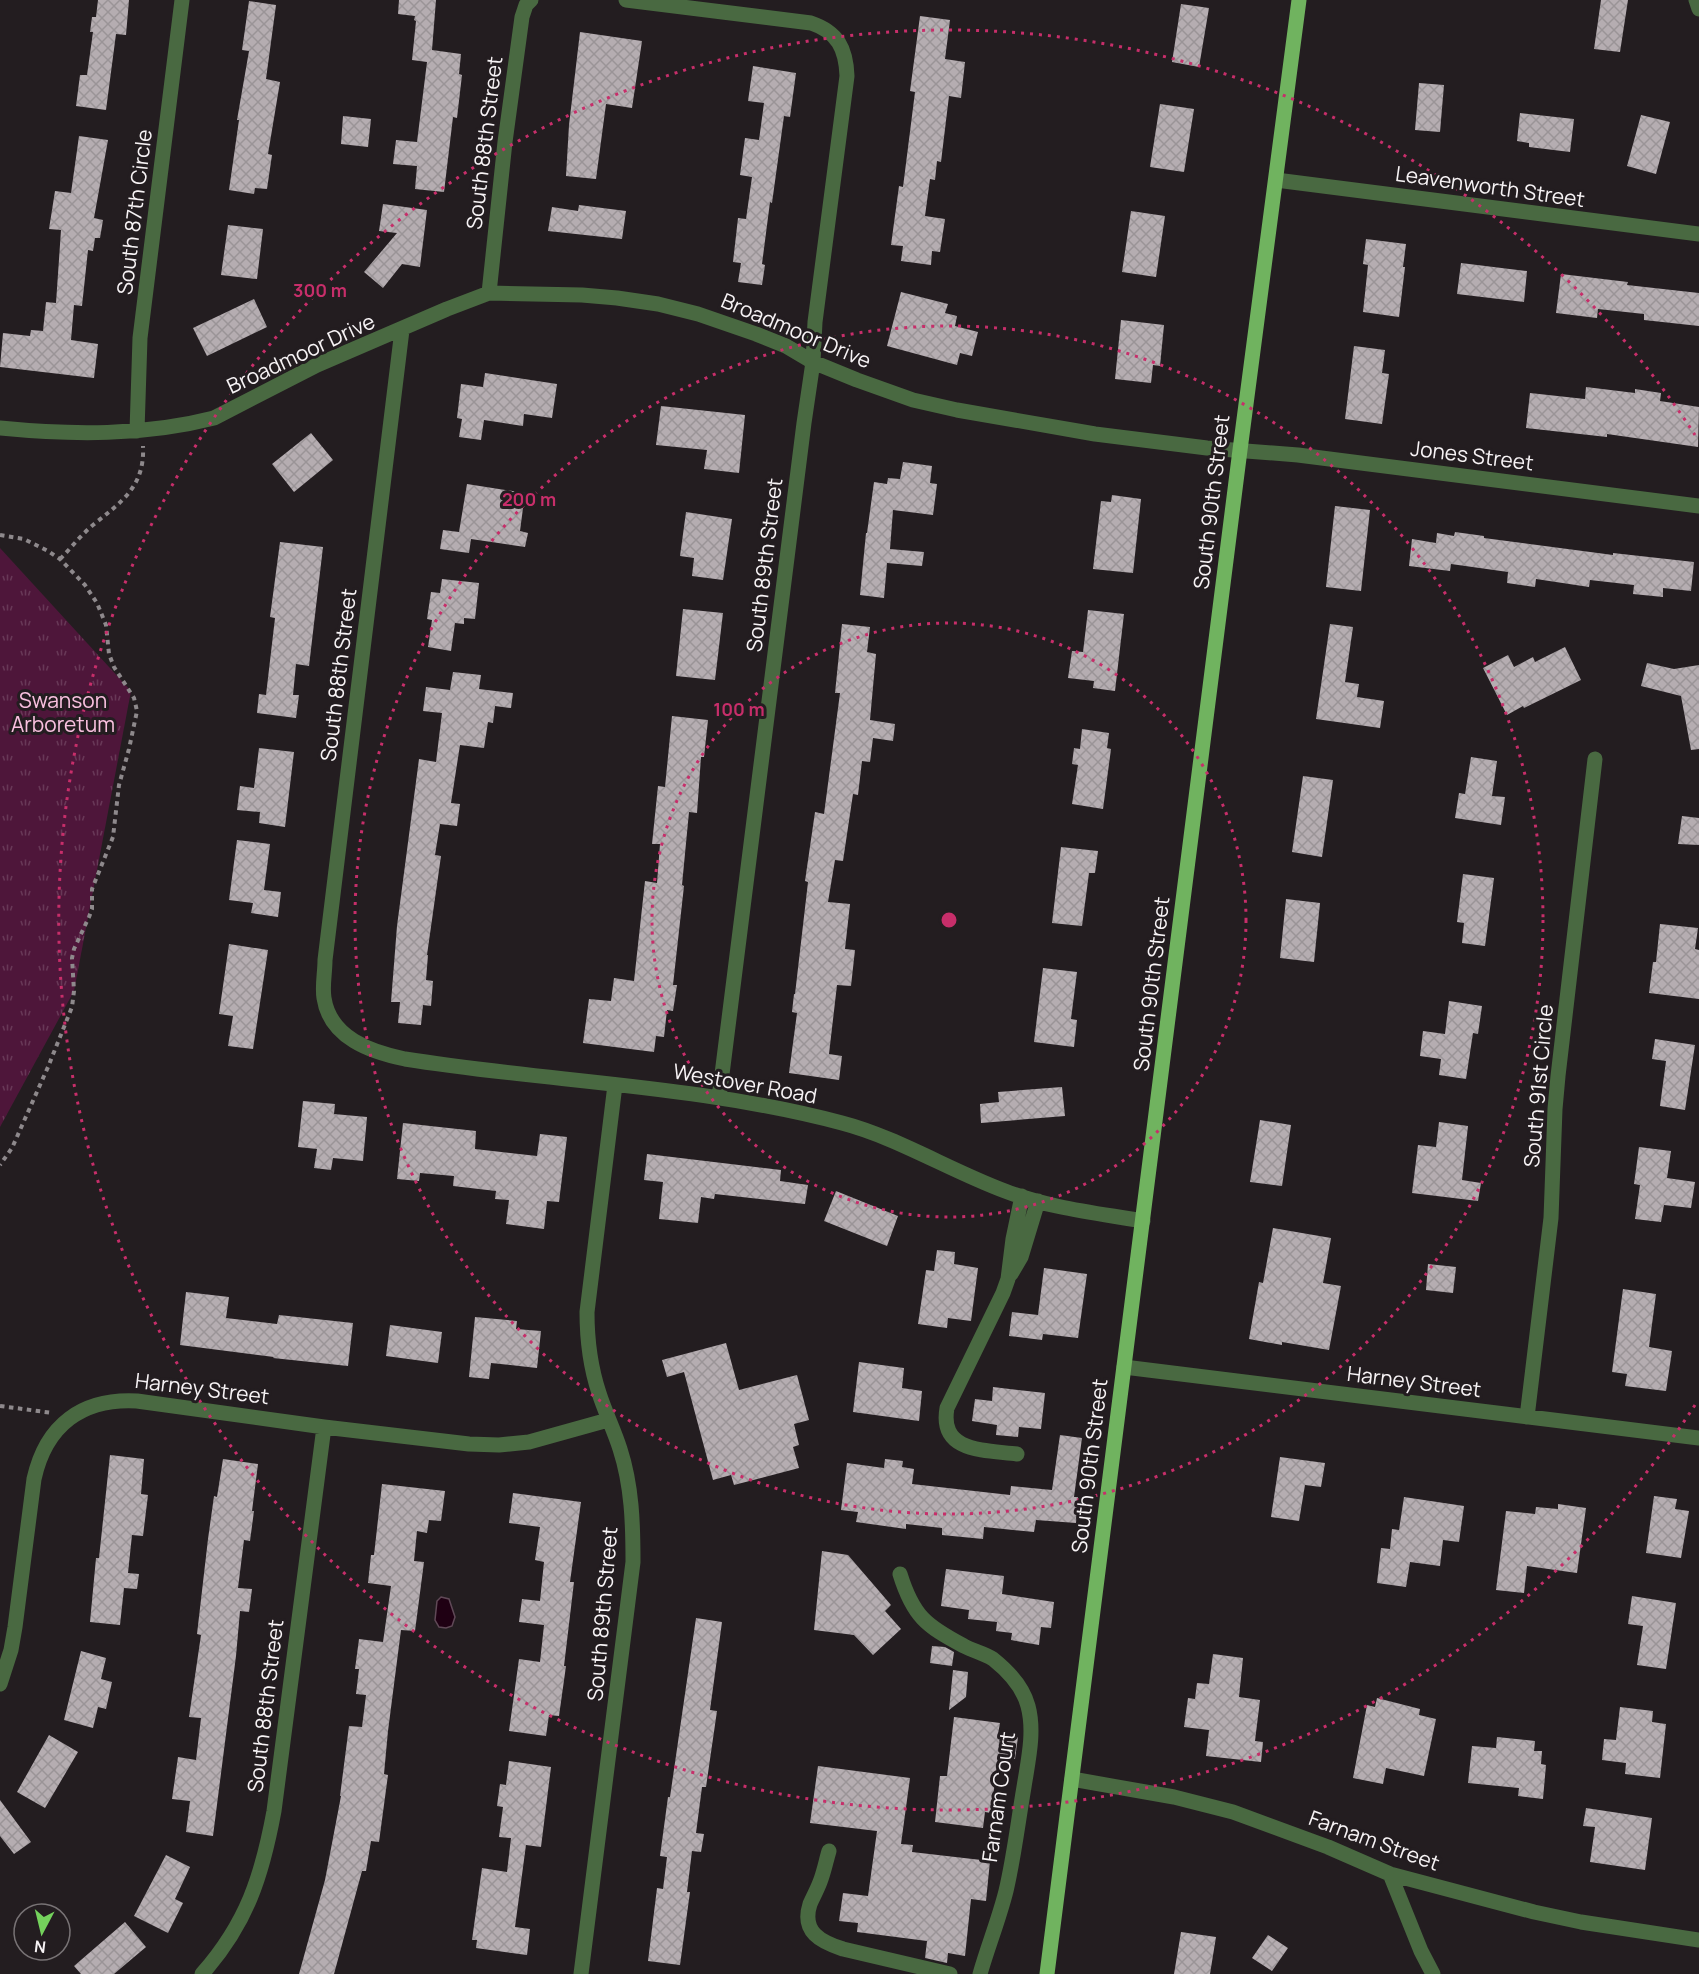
<svg xmlns="http://www.w3.org/2000/svg" width="1699" height="1974" font-family="Manrope,sans-serif">
<style>
.grass{fill:url(#grass-tufts)}
.water{fill:#1f0013;stroke:#604957;stroke-width:1.5}
.building{fill:url(#building-cross-hatch)}
.lines{fill:none;stroke-linecap:round;stroke-linejoin:round}
.path{stroke:#8e898c;stroke-width:4;stroke-dasharray:4.5 4.5;stroke-linecap:butt}
.minor{stroke:#496941;stroke-width:15}
.major{stroke:#70b35f;stroke-width:15}
.ring{fill:none;stroke:#c72e6a;stroke-width:3;stroke-dasharray:3 6}
.labels{text-anchor:middle;stroke-width:6;stroke-linejoin:round;paint-order:stroke}
.street-label{font-size:21px;fill:#f7f3f5;stroke:#231d20}
.park-label{font-size:21px;fill:#f9c0df;stroke:#231d20}
.centre{fill:#c72e6a;stroke:#231d20;stroke-width:3}
.ring-label{font-size:18px;text-anchor:middle;font-weight:bold;fill:#c72e6a;stroke:#231d20;stroke-width:6;stroke-linejoin:round;paint-order:stroke}
</style>
<defs>
<pattern id="grass-tufts" width="24" height="20" patternUnits="userSpaceOnUse" patternTransform="scale(1.5)"><rect width="24" height="20" fill="#4e163a"/><path d="M3 7l-1-3M5 7V3M7 7l1-3M15 17l-1-3M17 17v-4M19 17l1-3" fill="none" stroke="#683857"/></pattern>
<pattern id="building-cross-hatch" width="8" height="8" patternUnits="userSpaceOnUse" patternTransform="scale(1.5)"><rect width="8" height="8" fill="#b5adb1"/><path d="M0 0l8 8M0 8l8-8" fill="none" stroke="#9a9497"/></pattern>
</defs>
<rect width="100%" height="100%" fill="#231d20"/>
<!-- grass -->
<path class="grass" d="M0,548L131,691L74,991L0,1127Z"/>
<!-- water -->
<path class="water" d="M441,1597L449,1599L455,1617L452,1626L446,1628L439,1627L435,1620L437,1601Z"/>
<!-- building -->
<path class="building" d="M98,0H129L126,35L116,34L106,110L76,106L80,75H87L93,32H90L92,17H96Z
M399,0H436L432,50L461,54L459,74L462,75L457,118L453,117L444,192L415,189L417,166L393,164L396,140L417,142L427,62L412,60L416,21L414,20L415,16L398,14Z
M1601,0H1628L1620,52L1594,49Z
M249,1L276,5L266,79L280,82L268,154L272,155L267,189L255,188L254,194L229,190L239,120H237L249,51L242,50Z
M1181,4L1209,8L1199,67L1172,62Z
M920,16L950,20L945,59L965,62L961,98L949,96L941,162L937,161L935,180L930,179L925,216L945,219L940,252L932,251L931,265L901,261L903,246L891,245L899,186L903,187L915,92L910,91Z
M580,32L642,41L632,108L606,104L596,179L566,176L569,125Z
M753,66L796,73L790,117L784,116L772,203L770,202L762,264L765,265L762,285L738,282L741,263L733,262L738,218L746,219L752,177L740,175L745,138L759,140L764,103L748,101Z
M1419,83L1444,85L1440,132L1415,130Z
M1160,104L1194,109L1184,172L1150,167Z
M1520,113L1574,119L1570,152L1529,147V143L1517,141Z
M1641,115L1670,122L1656,174L1627,166Z
M343,116L371,119L368,147L341,144Z
M79,136L108,140L94,218L103,220L100,238H95L93,251L88,250L82,306L74,305L71,340L98,344L94,378L0,367L3,333L30,336L31,330L43,331L46,302L56,303L61,230L49,229L55,191L71,193Z
M383,204L427,210L420,267L402,264L383,288L364,272L397,233L379,231Z
M579,205L626,211L622,239L548,231L552,207L578,211Z
M1131,211L1165,216L1156,277L1122,272Z
M228,225L263,229L257,279L221,275Z
M1366,239L1406,244L1403,267H1405L1399,317L1363,312L1368,265L1363,264Z
M1461,263L1527,271L1524,302L1457,294Z
M1561,274L1628,282L1627,285L1699,293V326L1644,320V314L1598,309L1597,318L1556,313Z
M901,292L948,304L945,313L957,316L955,326L978,332L972,356L960,353L957,365L887,346Z
M254,299L267,327L207,356L193,328Z
M1121,320L1164,325L1160,366L1153,365L1151,383L1115,379Z
M1354,346L1385,350L1382,373L1389,374L1382,424L1345,419Z
M485,373L557,384L552,418L524,414L523,426L484,420L481,440L459,437L462,419L457,418L461,384L483,387Z
M1586,387L1635,393V389L1661,393L1660,401L1699,407L1698,447L1607,434V437L1526,428L1530,393L1585,399Z
M661,406L745,415L739,473L704,469L707,450L656,445Z
M311,433L333,460L294,492L272,464Z
M903,462L932,466L930,483L937,484L933,515L893,510L890,549L924,552L922,566L887,563L884,598L860,595L866,533H867L874,482L887,484L888,478L900,479Z
M467,484L525,493L520,531L528,533L525,547L471,539L469,553L440,549L443,530L459,532Z
M1112,495L1141,499L1133,573L1093,569L1101,501L1111,502Z
M1335,506L1370,510L1361,591L1326,587Z
M686,512L732,519L723,580L692,576L694,558L680,556Z
M1455,532L1484,536V538L1613,555V553L1694,562L1691,591L1663,588V597L1633,594L1634,585L1590,580L1589,587L1536,579L1535,587L1507,583L1508,572L1451,564L1450,571L1409,566L1412,539L1436,543L1437,533L1454,536Z
M280,542L323,547L309,666L296,664L293,695H299L296,718L257,713L259,694L266,695L275,618L270,617Z
M442,579L479,583L475,619L464,618V624L455,623L451,651L428,647L432,620L427,619L431,592L440,593Z
M683,609L723,613L715,680L676,676Z
M1088,610L1124,614L1115,691L1093,688L1094,681L1068,678L1072,651L1083,652Z
M842,624L870,627L867,652L876,654L870,720L895,724L893,741L873,738L870,762L862,761L858,795L853,794L843,861L835,860L828,902L850,904L845,949L855,950L851,986L837,985L829,1054L842,1056L839,1080L789,1073L797,1013L792,1012L794,994H795L808,882L805,881L815,812L824,814L840,693H835Z
M1330,624L1353,627L1345,682L1359,684L1357,697L1384,701L1380,728L1316,719Z
M1565,647L1581,680L1524,708L1523,706L1507,715L1483,668L1508,655L1514,667L1533,657L1535,662Z
M1647,663L1674,669L1699,665V749L1691,750L1681,696L1641,686Z
M453,672L481,675L479,689L513,693L511,708L495,706L493,723L488,722L484,748L460,745L451,803L460,804L457,826L440,824L435,855L441,856L427,955H428L426,980L433,981L431,1006L423,1005L421,1025L398,1023L400,1002H391L397,926L419,759L436,762L442,713L423,711L426,687L450,690Z
M672,716L708,720L704,757H701L697,813L689,812L682,885L684,886L673,985H677L673,1011L667,1010L664,1037L656,1036L654,1052L583,1043L589,999L611,1001L614,978L634,981L645,881L657,883L660,844H652L658,786L665,787Z
M1082,729L1109,733L1107,748L1111,749L1103,809L1072,804L1078,765L1072,764L1074,748L1080,749Z
M259,748L294,752L285,827L259,823L260,812L237,810L240,786L254,788Z
M1471,757L1497,761L1492,796L1505,797L1501,825L1455,818L1459,793L1465,794Z
M1303,776L1333,780L1322,857L1292,852Z
M1682,816L1699,818V845L1678,844Z
M237,840L270,844L264,890L281,892L278,917L251,913L253,903L229,900Z
M1061,847L1098,851L1095,873H1089L1082,926L1052,923Z
M1463,874L1494,878L1485,946L1462,943L1464,923L1457,922Z
M1286,899L1320,903L1314,962L1280,958Z
M1660,924L1698,928L1695,949L1699,950V999L1649,993L1653,962H1656Z
M229,944L268,950L253,1049L228,1046L233,1016L219,1014Z
M1043,968L1077,972L1071,1019L1077,1020L1074,1047L1034,1042Z
M1449,1001L1482,1006L1478,1034L1473,1033L1466,1079L1439,1075L1441,1059L1420,1056L1423,1031L1445,1034Z
M1655,1039L1695,1045L1685,1110L1660,1106L1666,1061L1652,1059Z
M1062,1087L1065,1116L981,1123L980,1104L999,1102L998,1092Z
M303,1101L335,1104L334,1114L367,1117L363,1161L333,1158L331,1170L314,1168L317,1149L298,1147Z
M1260,1120L1291,1125L1282,1186L1250,1182Z
M1439,1122L1468,1126L1462,1180L1481,1183L1478,1201L1412,1193L1418,1145L1436,1147Z
M403,1123L476,1131L475,1149L537,1156L540,1134L567,1137L559,1202L547,1201L544,1229L506,1224L509,1200L495,1199L496,1191L453,1186L454,1176L420,1173L419,1181L397,1179Z
M1639,1147L1671,1151L1667,1178L1695,1182L1691,1208L1664,1205L1661,1222L1635,1219L1640,1185L1634,1184Z
M647,1154L781,1170L780,1181L808,1185L805,1204L715,1194L714,1199L701,1197L698,1223L659,1219L663,1182L644,1180Z
M836,1191L898,1216L887,1246L824,1221Z
M1273,1228L1331,1238L1323,1283L1341,1286L1329,1350L1282,1342V1345L1249,1339L1259,1282L1263,1283Z
M937,1250L955,1252L954,1264L978,1268L971,1321L948,1318L947,1328L918,1324L926,1270L934,1271Z
M1428,1264L1456,1267L1453,1293L1426,1290Z
M1044,1268L1087,1274L1078,1338L1043,1334L1042,1340L1009,1336L1012,1312L1038,1315Z
M1623,1289L1656,1294L1649,1347L1672,1351L1666,1391L1625,1386L1627,1374L1612,1372Z
M186,1292L229,1297L226,1318L277,1324L279,1315L353,1323L348,1366L273,1358L274,1357L180,1345Z
M475,1317L517,1321L516,1329L541,1331L537,1368L491,1363L489,1379L469,1377Z
M390,1325L442,1332L438,1363L386,1356Z
M726,1343L739,1390L797,1375L809,1420L794,1424L799,1445L793,1447L799,1468L734,1485L731,1475L713,1480L684,1372L667,1377L662,1360Z
M859,1362L904,1368L902,1388L922,1391L919,1421L853,1412Z
M993,1387L1045,1393L1041,1429L1019,1427L1018,1437L996,1435L997,1425L972,1421L975,1399L992,1401Z
M1060,1435L1082,1438L1074,1497H1078L1076,1523L1036,1520L1034,1532L984,1527L983,1539L942,1535V1528L906,1524V1529L856,1522L858,1512L841,1510L847,1463L884,1468L885,1459L903,1461L902,1467L914,1469L912,1484L1010,1495L1011,1486L1052,1490Z
M110,1455L144,1459L141,1494L148,1495L143,1536L132,1535L128,1573L139,1574L137,1589L124,1588L120,1625L90,1622L96,1558H99Z
M1280,1457L1325,1463L1321,1487L1305,1485L1299,1521L1271,1517Z
M223,1459L258,1464L252,1511H254L250,1541L244,1540L238,1588L252,1589L249,1612L240,1611L236,1656L213,1836L186,1832L190,1801L172,1799L178,1757L196,1760L201,1718L189,1717L201,1635L197,1634L208,1539L214,1496L217,1497Z
M382,1484L445,1491L441,1521L429,1520L427,1533L417,1531L414,1561L424,1562L415,1631L401,1630L388,1731L384,1774L388,1775L379,1842L371,1841L366,1871H362L334,1974H299L325,1880L341,1796H340L349,1726L362,1727L366,1695L356,1694L359,1669H355L359,1639L383,1642L391,1586L368,1583L371,1555H374Z
M513,1493L581,1502L570,1582H574L564,1666H566L559,1716L549,1715L546,1736L509,1731L519,1659L540,1662L544,1625L519,1622L522,1599L540,1601L544,1562L535,1560L540,1527L509,1523Z
M1654,1496L1677,1499L1675,1509L1689,1511L1681,1558L1646,1553Z
M1404,1497L1464,1506L1459,1542L1443,1540L1440,1566L1410,1562L1406,1587L1377,1583L1381,1548L1390,1549L1392,1529L1399,1530Z
M1558,1504L1586,1508L1577,1573L1527,1566L1524,1593L1496,1590L1506,1511L1535,1514L1536,1507L1558,1509Z
M822,1551L848,1555L891,1605L885,1611L901,1629L873,1655L854,1635L814,1630Z
M946,1569L1004,1576L1002,1594L1054,1602L1051,1628L1041,1627L1039,1645L1011,1640L1012,1633L996,1631L997,1622L968,1619L969,1610L941,1606Z
M1632,1596L1676,1603L1666,1669L1637,1665L1643,1626L1628,1624Z
M696,1618L722,1622L710,1710L717,1711L706,1787H702L696,1833L704,1834L701,1852L692,1851L687,1892H690L680,1965L648,1961L657,1888L663,1889L667,1857L660,1856L668,1797H670Z
M932,1646L945,1647L954,1652L952,1666L930,1663Z
M81,1651L106,1658L101,1679L112,1682L106,1709L98,1707L93,1728L64,1720Z
M1213,1654L1243,1658L1239,1697L1260,1700L1255,1741L1263,1742L1261,1762L1206,1756L1209,1730L1184,1727L1188,1698L1195,1699L1197,1683L1209,1684Z
M953,1670L968,1672L966,1697L949,1710Z
M1377,1698L1420,1709L1419,1715L1436,1719L1424,1776L1386,1768L1383,1784L1353,1778L1367,1705L1375,1707Z
M1620,1707L1653,1711L1652,1722L1666,1724L1660,1778L1625,1774L1626,1763L1602,1760L1604,1739L1616,1740Z
M954,1717L1000,1723L998,1734L1018,1737L1015,1759L998,1758L991,1813L985,1812L983,1828L935,1822L940,1776H947Z
M49,1735L78,1752L45,1808L17,1792Z
M1497,1737L1535,1741L1534,1751H1542L1541,1764L1546,1765L1543,1799L1518,1796L1519,1788L1468,1783L1472,1746L1496,1748Z
M509,1761L551,1767L541,1847L526,1845L515,1927L530,1929L527,1955L476,1948L477,1940H472L482,1868L507,1872L511,1838L499,1837L503,1807L497,1806L500,1784L506,1785Z
M818,1766L910,1778L901,1844L913,1845L912,1852L990,1861L986,1901L971,1899L965,1956L948,1953L947,1963L925,1958L927,1941L857,1932L858,1923L839,1921L843,1893L868,1896L877,1831L810,1823Z
M0,1800L31,1842L14,1854L0,1836Z
M1586,1808L1652,1818L1645,1870L1590,1862L1595,1827L1583,1826Z
M166,1855L190,1867L175,1899L183,1903L168,1933L134,1916Z
M125,1922L146,1947L114,1974H81L74,1966Z
M1181,1932L1216,1937L1210,1974H1174Z
M1268,1935L1288,1948L1272,1971L1252,1958Z"/>
<g class="lines">
<!-- path -->
<path class="path" d="M0,535L24,539L48,551L60,559L85,585L97,603L106,625L109,654L114,667L134,698L137,711L129,749L119,785L113,837L92,889V909L89,917L74,949L72,958L74,991L72,1007L48,1067L12,1148L0,1165
M60,559C71,548 81,535 93,525C121,502 145,487 143,446
M0,1406L53,1413"/>
<!-- minor -->
<path class="minor" d="M626,0L811,23C838,32 846,49 847,76L815,322L813,362L804,423L719,1098
M1696,0L1699,9
M1276,180L1699,234
M489,293L505,142L522,17L526,5L531,0
M402,330L325,960C325,973 322,986 324,998C330,1038 371,1052 405,1059C550,1082 699,1085 842,1123C896,1137 951,1171 1005,1191C1049,1208 1097,1213 1143,1221
M0,428C71,435 144,436 214,418L317,365L447,309L489,293L582,295L617,298L658,304L698,314L756,334L786,346L813,362L857,380L913,400L957,410L1095,434L1207,448L1298,455L1699,506
M137,431L140,338L182,0
M1011,1274L1021,1257L1038,1201
M1124,1367L1699,1438
M1527,1417L1551,1218L1555,1109L1558,1076L1595,759
M1017,1454C986,1450 939,1453 947,1408L1003,1293L1008,1279L1013,1239L1022,1196
M900,1574C913,1616 926,1626 964,1646C973,1651 984,1653 993,1659C1008,1671 1023,1687 1028,1706C1035,1732 1028,1761 1024,1787C1018,1822 1014,1857 1006,1891C999,1919 988,1946 980,1974
M0,1684L11,1650L15,1627L34,1479C46,1425 82,1398 137,1401L324,1427L469,1444L499,1445L529,1442L608,1420
M1072,1779L1174,1797L1233,1812L1328,1847L1390,1874L1534,1912L1581,1922L1699,1940
M829,1851C826,1861 824,1872 820,1882C817,1890 813,1897 810,1904C801,1932 821,1942 843,1949L950,1974
M1390,1874L1421,1951L1433,1974
M202,1974C247,1923 262,1876 274,1811L324,1427
M581,1974L633,1562C633,1524 632,1486 620,1449C614,1430 605,1412 599,1393C590,1366 587,1340 587,1312L615,1085"/>
<!-- major -->
<path class="major" d="M1047,1974L1240,450L1299,0"/>
</g>
<!-- distance rings -->
<g class="ring">
<circle cx="949" cy="920" r="297"/>
<circle cx="949" cy="920" r="594"/>
<path d="M1695 1405A890 890 0 1 1 1695 435"/>
</g>
<g class="labels">
<!-- street labels -->
<g class="street-label">
<text transform="translate(485 143) rotate(-83)" y="7">South 88th Street</text>
<text transform="translate(1490 187) rotate(8)" y="7">Leavenworth Street</text>
<text transform="translate(135 212) rotate(-83)" y="7">South 87th Circle</text>
<text transform="translate(796 331) rotate(23)" y="7">Broadmoor Drive</text>
<text transform="translate(301 354) rotate(-25)" y="7">Broadmoor Drive</text>
<text transform="translate(1472 456) rotate(7)" y="7">Jones Street</text>
<text transform="translate(1212 502) rotate(-83)" y="7">South 90th Street</text>
<text transform="translate(765 565) rotate(-83)" y="7">South 89th Street</text>
<text transform="translate(339 675) rotate(-83)" y="7">South 88th Street</text>
<text transform="translate(1152 984) rotate(-83)" y="7">South 90th Street</text>
<text transform="translate(745 1084) rotate(10)" y="7">Westover Road</text>
<text transform="translate(1539 1086) rotate(-85)" y="7">South 91st Circle</text>
<text transform="translate(1414 1382) rotate(7)" y="7">Harney Street</text>
<text transform="translate(202 1389) rotate(7)" y="7">Harney Street</text>
<text transform="translate(1090 1466) rotate(-83)" y="7">South 90th Street</text>
<text transform="translate(603 1614) rotate(-85)" y="7">South 89th Street</text>
<text transform="translate(266 1706) rotate(-83)" y="7">South 88th Street</text>
<text transform="translate(999 1797) rotate(-82)" y="7">Farnam Court</text>
<text transform="translate(1374 1841) rotate(20)" y="7">Farnam Street</text>
</g>
<!-- park labels -->
<g class="park-label">
<text x="63" y="708">Swanson<tspan x="63" dy="24">Arboretum</tspan></text>
</g>
</g>
<circle cx="949" cy="920" r="9" class="centre"/>
<g class="ring-label">
<text x="320" y="297">300 m</text>
<text x="529" y="506">200 m</text>
<text x="739" y="716">100 m</text>
</g>
<!-- north arrow -->
<g transform="translate(42 1932) rotate(187)"><circle r="28" fill="#231d20" stroke="#787375" stroke-width="1.5"/>
<path d="M0-4.5L10 22L0 15L-10 22Z" fill="#74d25c"/>
<text y="-9" font-size="16" font-weight="bold" text-anchor="middle" fill="#f7f3f5">N</text>
</g>
</svg>
